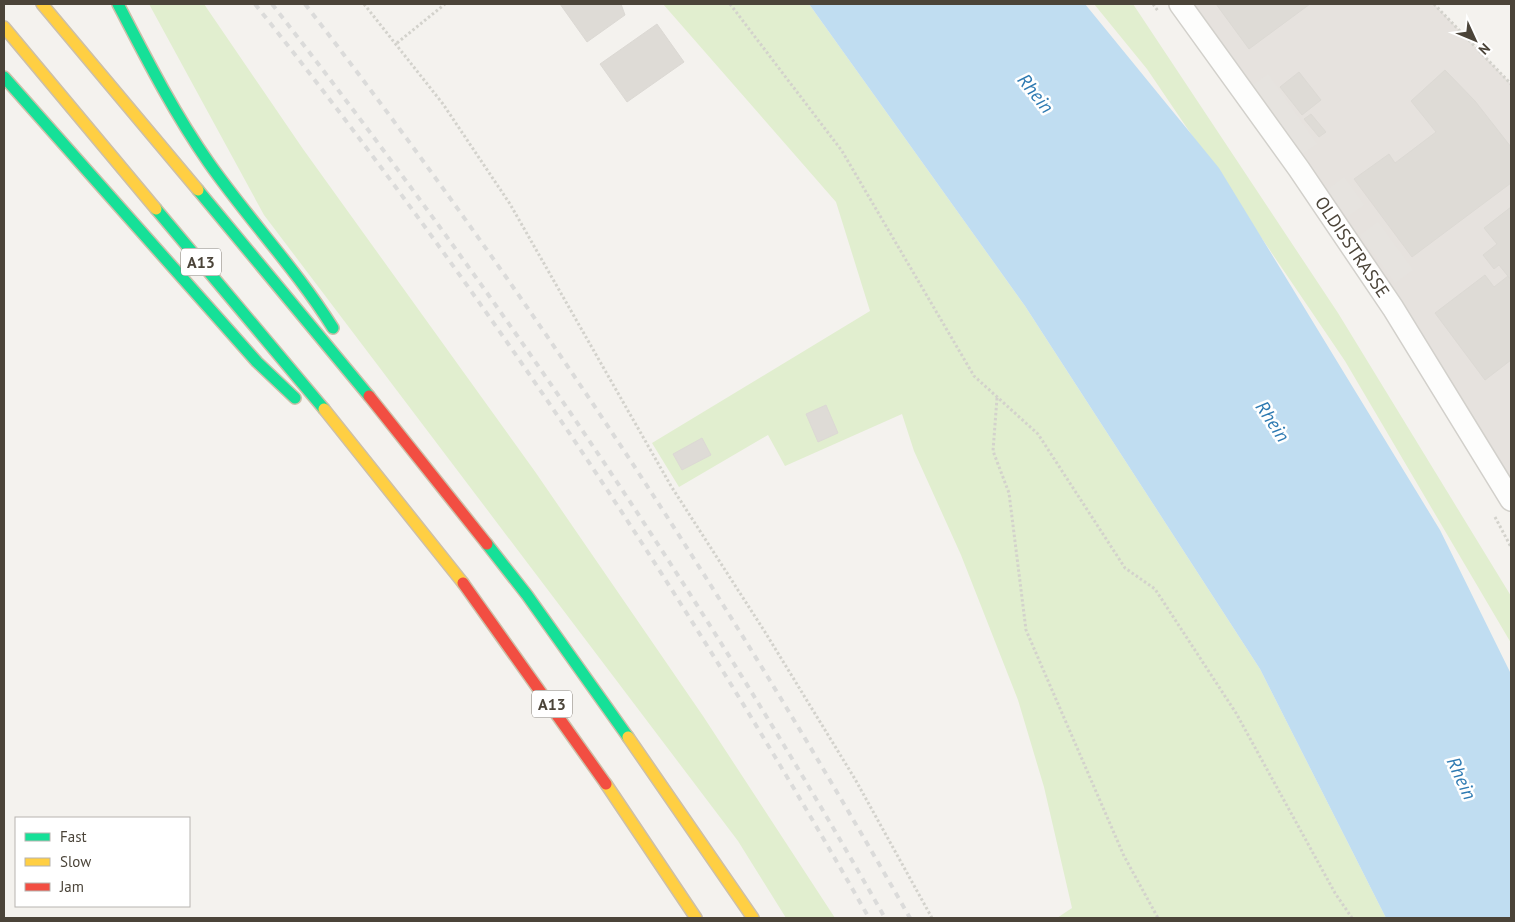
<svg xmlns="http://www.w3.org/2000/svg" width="1515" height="922" font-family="'PT Sans',sans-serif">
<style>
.industrial{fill:#e6e2de}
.green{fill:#e1eecf}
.parking{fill:#e6e3df}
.water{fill:#c0ddf1}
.building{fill:#dedbd6;stroke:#dcd9d4}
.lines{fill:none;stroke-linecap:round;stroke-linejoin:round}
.street-casing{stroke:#d2d0cb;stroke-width:24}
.fast-casing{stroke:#ccbfa9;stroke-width:14}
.slow-casing{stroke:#ccbfa9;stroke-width:14}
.jam-casing{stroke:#ccbfa9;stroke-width:14}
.path{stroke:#d3d2cc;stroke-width:3;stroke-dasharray:2.5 2.5;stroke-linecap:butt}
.street{stroke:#fdfdfc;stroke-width:21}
.fast{stroke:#16e098;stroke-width:11}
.slow{stroke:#ffcf43;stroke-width:11}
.jam{stroke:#f24e42;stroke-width:11}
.rail{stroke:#dbdbda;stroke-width:4;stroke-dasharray:6 6;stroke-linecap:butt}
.labels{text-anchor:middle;stroke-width:5;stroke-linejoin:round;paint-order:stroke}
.shield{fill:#fff;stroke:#817c74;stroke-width:1}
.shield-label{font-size:16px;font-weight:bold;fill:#4b4439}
.street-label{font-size:18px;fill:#4b4439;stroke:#fff}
.water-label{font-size:19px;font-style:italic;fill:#2e7ab2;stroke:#fff}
</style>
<rect width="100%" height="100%" fill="#f4f2ee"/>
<!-- industrial -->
<path class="industrial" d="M1180,4H1434L1511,84V490Z"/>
<!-- green -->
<path class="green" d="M149,4H204L303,149L536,473L703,716L835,918H786L738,841L264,215Z
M663,4H809L1025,306L1260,669L1386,918H1057L1072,908L1044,787L1018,700L961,555L914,451L902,414L785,466L768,435L679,487L652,443L870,311L836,202Z
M1094,4H1133L1338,313L1511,596V643L1345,361L1147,69Z"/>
<!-- parking -->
<path class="parking" d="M1268,74L1317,144L1302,154L1253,85Z
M1344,177L1364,205L1347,217L1327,190Z
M1378,222L1413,270L1395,283L1360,235Z"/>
<!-- water -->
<path class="water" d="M809,4H1085L1219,168L1440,530L1511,674V918H1386L1260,669L1025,306Z"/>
<!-- building -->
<path class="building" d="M560,4H621L625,15L587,42Z
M1216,4H1310L1249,49Z
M657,24L684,62L627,102L600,64Z
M1445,70L1475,101L1511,147V183L1412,257L1354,179L1389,154L1395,163L1436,132L1411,101Z
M1299,72L1321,100L1302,115L1280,87Z
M1311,114L1326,132L1319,137L1304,119Z
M1511,207V280L1499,265L1494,269L1483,255L1497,244L1484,228Z
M1485,275L1494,287L1508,276L1511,280V360L1485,380L1435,313Z
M826,405L838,433L818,442L806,414Z
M702,438L711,455L682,470L673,454Z"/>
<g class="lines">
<defs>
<path id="street" d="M1180,4L1299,169L1393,308L1511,500"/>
<path id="fast" d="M118,4C146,58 174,113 209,163C249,220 296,269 333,328
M4,77L257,362L295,398
M198,190L369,396
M156,209L324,409
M487,544L527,595L628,737"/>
<path id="slow" d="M42,4L198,190
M4,27L156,209
M324,409L463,583
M628,737L753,918
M606,784L696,918"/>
<path id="jam" d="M369,396L487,544
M463,583L606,784"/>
</defs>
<!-- street casing -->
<use href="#street" class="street-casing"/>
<!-- fast casing -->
<use href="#fast" class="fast-casing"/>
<!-- slow casing -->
<use href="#slow" class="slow-casing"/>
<!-- jam casing -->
<use href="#jam" class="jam-casing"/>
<!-- path -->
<path class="path" d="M364,4L443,104L510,204L671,486L765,632L855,779L932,918
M730,4L842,151L974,376L1038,434L1125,568L1155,589L1236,713L1335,893L1352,918
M1153,4L1158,11
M1434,4L1511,84
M397,43L445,4
M997,398L993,451L1009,493L1026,630L1124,856L1158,918
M1495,517L1511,547"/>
<!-- street -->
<use href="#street" class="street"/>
<!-- fast -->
<use href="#fast" class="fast"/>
<!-- slow -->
<use href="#slow" class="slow"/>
<!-- jam -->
<use href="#jam" class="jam"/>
<!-- rail -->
<path class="rail" d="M255,4C484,291 688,599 869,918
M272,4C498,294 704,598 885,918
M305,4C529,293 729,600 910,918"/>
</g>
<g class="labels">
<!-- shield labels -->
<g class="shield">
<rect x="181" y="248.5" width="40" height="27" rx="4"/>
<rect x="532" y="690.5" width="40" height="27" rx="4"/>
</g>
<g class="shield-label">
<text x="201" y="268">A13</text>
<text x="552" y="710">A13</text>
</g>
<!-- street labels -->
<g class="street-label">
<text transform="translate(1352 247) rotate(56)" y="6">OLDISSTRASSE</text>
</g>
<!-- water labels -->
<g class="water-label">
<text transform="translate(1036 93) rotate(51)" y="7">Rhein</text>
<text transform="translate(1273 421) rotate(56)" y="7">Rhein</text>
<text transform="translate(1462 778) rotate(65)" y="7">Rhein</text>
</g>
</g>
<!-- border -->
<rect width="1515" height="922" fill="none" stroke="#4b4439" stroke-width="10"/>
<!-- legend -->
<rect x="15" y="817" width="175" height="90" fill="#ffffff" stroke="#b7b4b0"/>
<rect x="25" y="833" width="25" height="8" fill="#16e098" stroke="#b7b4b0"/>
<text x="60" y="842" font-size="15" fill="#4b4439">Fast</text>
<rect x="25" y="858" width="25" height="8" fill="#ffcf43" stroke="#b7b4b0"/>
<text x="60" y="867" font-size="15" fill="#4b4439">Slow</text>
<rect x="25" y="883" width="25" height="8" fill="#f24e42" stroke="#b7b4b0"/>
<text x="60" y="892" font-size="15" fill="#4b4439">Jam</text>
<!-- north arrow -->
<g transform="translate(1475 40) rotate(134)" stroke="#ffffff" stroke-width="4" paint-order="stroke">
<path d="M0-4L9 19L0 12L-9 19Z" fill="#4b4439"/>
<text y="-8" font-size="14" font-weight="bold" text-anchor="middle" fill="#4b4439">N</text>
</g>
</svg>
